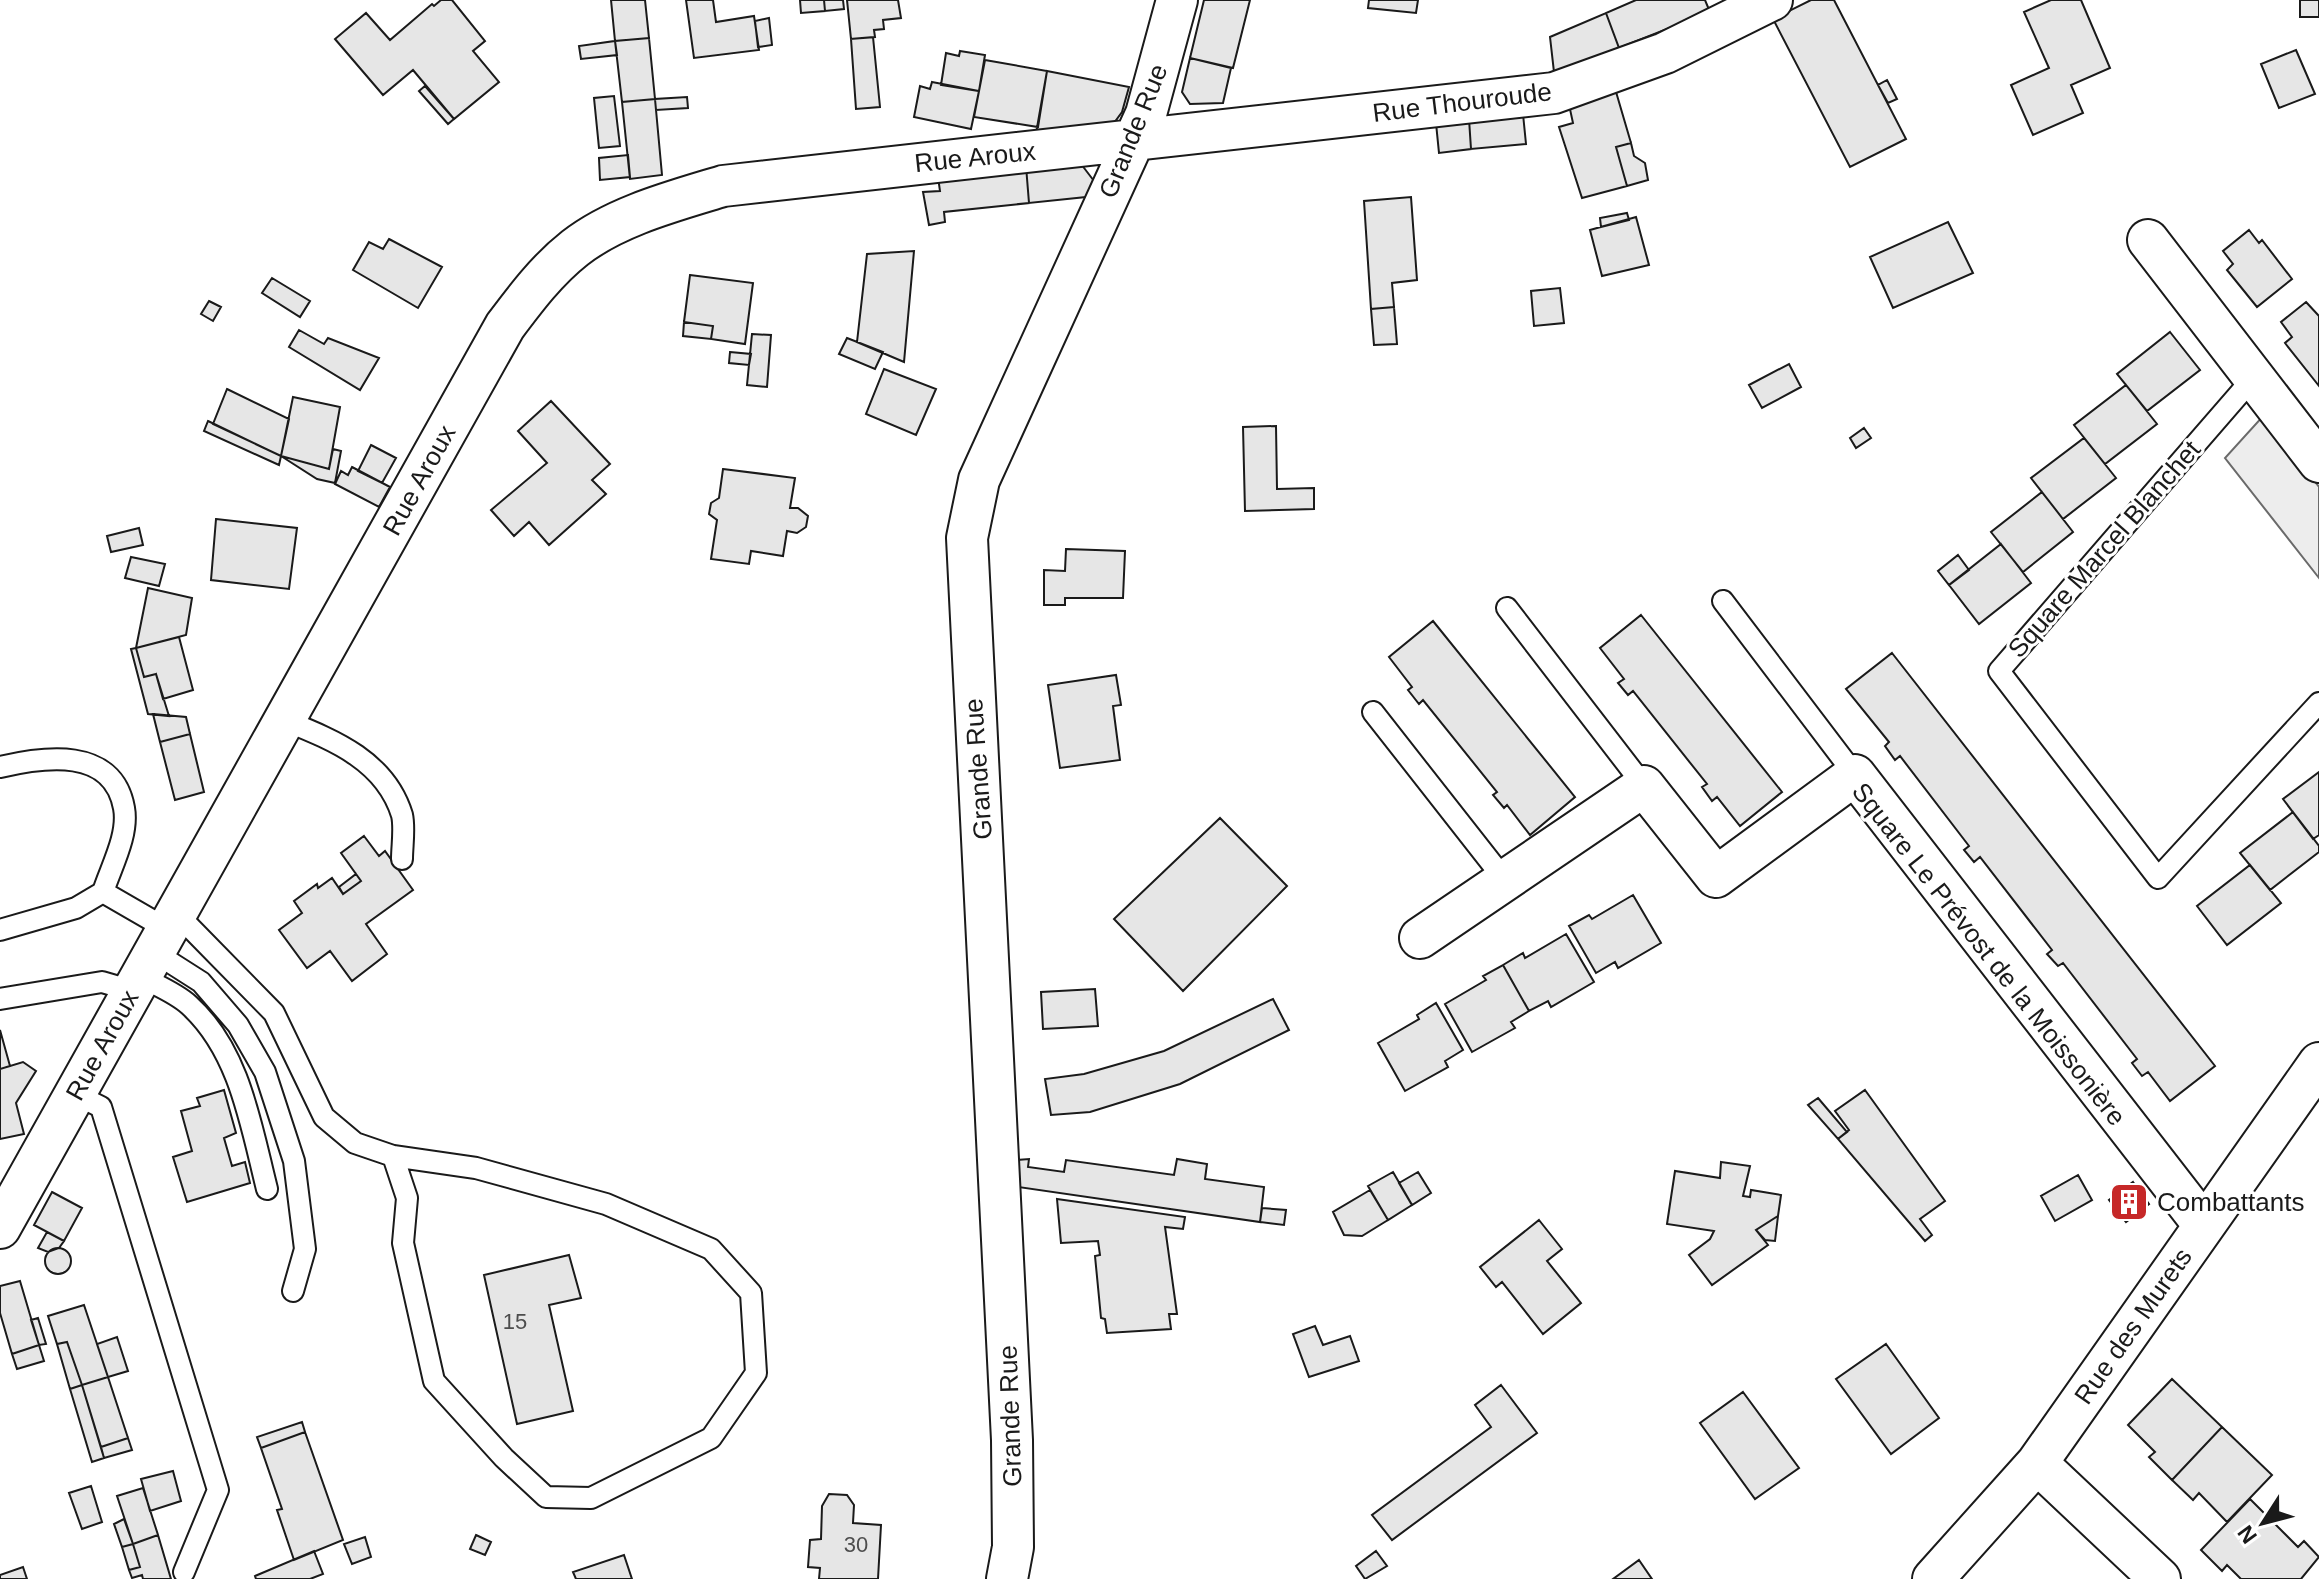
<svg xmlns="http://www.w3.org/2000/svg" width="2319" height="1579" font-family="Helvetica,sans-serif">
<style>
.built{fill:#ededed;stroke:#6a6a6a;stroke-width:2}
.building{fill:#e6e6e6;stroke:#1a1a1a;stroke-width:2}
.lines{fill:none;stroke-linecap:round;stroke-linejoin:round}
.service-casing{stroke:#1a1a1a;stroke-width:24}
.minor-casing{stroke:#1a1a1a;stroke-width:44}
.service{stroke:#fff;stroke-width:20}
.minor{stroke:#fff;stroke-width:40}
.labels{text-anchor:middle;stroke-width:6;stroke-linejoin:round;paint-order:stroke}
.number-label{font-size:22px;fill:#4d4d4d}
.street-label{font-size:26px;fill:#1a1a1a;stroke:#fff}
.poi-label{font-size:26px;fill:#1a1a1a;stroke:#fff;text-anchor:start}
</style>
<rect width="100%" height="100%" fill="#fff"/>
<!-- built -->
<path class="built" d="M2264,415L2319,487V578L2225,458Z"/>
<!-- building -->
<path class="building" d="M441,0H452L485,41L473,51L499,82L454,119L413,70L383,95L335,39L366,13L390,40L432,4L434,6Z
M611,0H645L649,38L615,41Z
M686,0H713L716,22L754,16L759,50L694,58Z
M800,0H824L825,11L801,13Z
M824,0H843L844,9L825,11Z
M847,0H898L901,18L883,20L884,29L874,30L875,37L851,39Z
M1204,0H1250L1233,68L1190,58Z
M1369,0H1418L1416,13L1368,8Z
M1636,0H1705L1710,12L1619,48L1606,13Z
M1811,0H1834L1906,139L1850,167L1773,19Z
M2051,0H2081L2110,68L2071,85L2083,113L2033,135L2011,85L2049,68L2024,12Z
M2300,0H2319V17H2300Z
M1606,13L1619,48L1554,72L1550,37Z
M769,18L772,45L758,47L755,21Z
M873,37L880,107L856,109L851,39Z
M649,38L655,99L622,102L615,41Z
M615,41L617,55L581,59L579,46Z
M2296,50L2315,94L2279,108L2261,64Z
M960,51L985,55L979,91L941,85L946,53L959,56Z
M1190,58L1231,68L1223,103L1190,104L1182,92Z
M985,60L1047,71L1038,127L974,117Z
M1047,71L1129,87L1122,112L1111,127L1035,139Z
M1887,80L1897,99L1888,103L1878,85Z
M932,82L979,91L971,129L914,117L920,86L930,89Z
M1614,85L1631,143L1616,147L1627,186L1582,198L1559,127L1573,123L1568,100Z
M425,86L454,119L448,124L419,91Z
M614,96L620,146L599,148L594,98Z
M687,97L688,108L656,110L655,99Z
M655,99L662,175L630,179L622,102Z
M1523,114L1526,144L1471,149L1469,119Z
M1469,119L1471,149L1439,153L1436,123Z
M1631,143L1634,156L1645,163L1648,180L1627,186L1616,147Z
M628,155L630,177L600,180L599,158Z
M1078,160L1094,181L1086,197L1029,203L1026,166Z
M1026,166L1029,203L944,212L945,222L929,225L923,192L940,191L938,177Z
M1411,197L1417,280L1392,283L1394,307L1371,309L1364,201Z
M1627,213L1629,220L1601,227L1600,218Z
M1636,217L1649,265L1602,276L1590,230Z
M1948,222L1973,273L1893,308L1870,257Z
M2249,230L2259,243L2262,240L2292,279L2257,307L2227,270L2233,264L2223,251Z
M389,239L442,267L418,308L353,270L369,242L383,249Z
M914,251L904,362L857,342L867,254Z
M690,275L753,283L745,344L711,339L713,326L684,322Z
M272,278L310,301L300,317L262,293Z
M1560,288L1564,323L1534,326L1531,291Z
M209,301L221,307L213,321L201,314Z
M2306,302L2319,316V386L2285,343L2292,337L2281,322Z
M1394,307L1397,344L1374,345L1371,309Z
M684,322L713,326L711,339L683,336Z
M299,330L324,344L328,338L379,358L360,390L289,347Z
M2170,332L2200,370L2147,411L2117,374Z
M752,334L771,335L767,387L747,385Z
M847,338L883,352L875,369L839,354Z
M730,352L751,354L749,365L729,363Z
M1789,364L1801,387L1762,408L1749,385Z
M884,369L936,389L916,435L866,414Z
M2126,385L2157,424L2105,464L2074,425Z
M227,389L289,419L281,456L213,424Z
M293,397L340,407L329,469L281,456Z
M551,401L610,464L592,480L606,494L549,545L529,522L514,536L491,510L547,463L518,431Z
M208,421L281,456L279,465L204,431Z
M1276,426L1277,489L1314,488V509L1245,511L1243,427Z
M1864,428L1871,438L1856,448L1850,438Z
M2084,438L2116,478L2063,519L2031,478Z
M371,445L396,458L382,483L358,471Z
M333,449L341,451L335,483L317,479L281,456L329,469Z
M352,467L390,487L379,507L335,484L341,471L348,475Z
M723,469L795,478L790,508H798L808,516L806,527L797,533L787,531L783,556L751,551L749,564L711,559L717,520L709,514L711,503L719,498Z
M2042,492L2073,532L2023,572L1991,532Z
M216,519L297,528L289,589L211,580Z
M139,528L143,545L111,552L107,536Z
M2001,544L2031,583L1979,624L1949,585Z
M1066,549L1125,551L1123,598H1065V605H1044V570L1065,571Z
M1958,555L1969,570L1949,585L1938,571Z
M131,557L165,564L159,586L125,578Z
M148,588L192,598L186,635L136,648Z
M1641,615L1782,792L1740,826L1717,797L1712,801L1702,787L1707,784L1633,691L1628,695L1618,683L1624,679L1600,648Z
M1433,621L1575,797L1530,835L1507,805L1504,808L1493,795L1497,792L1423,700L1419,704L1408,690L1412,687L1389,657Z
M179,637L193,690L163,699L156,674L144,677L136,648Z
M136,648L144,677L156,674L169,716L148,714L131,649Z
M1892,653L2215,1066L2170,1101L2148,1072L2142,1076L2132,1063L2137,1059L2063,963L2058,966L2047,954L2052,950L1980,857L1974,862L1964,850L1969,846L1900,756L1895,760L1885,746L1889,742L1846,689Z
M1116,675L1121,705L1113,706L1120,760L1060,768L1048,685Z
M153,714L186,717L190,734L160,742Z
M190,734L204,792L175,800L160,742Z
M2319,772V835L2313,839L2283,799Z
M2293,812L2319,846V852L2270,890L2240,853Z
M1220,818L1287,886L1183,991L1114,919Z
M364,836L379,856L385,851L413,890L366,924L387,954L352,981L330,951L307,968L279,930L302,913L294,901L317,884L318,888L332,878L343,894L361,881L341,853Z
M2250,865L2281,903L2227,945L2197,906Z
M356,874L361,881L343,894L339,887Z
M1633,895L1661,943L1618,968L1615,962L1596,973L1569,926L1589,915L1592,919Z
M1566,934L1594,982L1551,1007L1548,1001L1529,1011L1503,965L1523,953L1525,958Z
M1503,965L1529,1011L1511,1022L1515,1028L1472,1052L1445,1004L1486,980L1483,976Z
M1095,989L1098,1026L1043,1029L1041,992Z
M1273,999L1289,1030L1180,1084L1090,1112L1051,1115L1045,1079L1084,1074L1164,1051Z
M1436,1003L1463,1050L1445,1061L1448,1067L1405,1091L1378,1043L1419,1019L1417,1015Z
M0,1030L10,1066L0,1069Z
M23,1062L36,1071L16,1103L24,1134L0,1139V1069Z
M224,1090L236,1133L224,1138L232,1166L245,1162L250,1183L187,1202L173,1157L192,1151L181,1111L200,1106L197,1098Z
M1865,1090L1945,1201L1920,1219L1932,1235L1925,1241L1838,1139L1849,1130L1835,1111Z
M1818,1098L1847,1132L1838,1139L1808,1105Z
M1029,1159L1028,1167L1064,1172L1066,1160L1174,1175L1177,1159L1207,1164L1205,1179L1264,1187L1260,1222L1018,1187L1017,1160Z
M1721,1162L1750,1166L1743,1196L1750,1197L1751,1190L1781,1195L1778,1216L1756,1230L1768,1245L1712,1285L1689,1255L1710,1239L1714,1231L1667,1224L1675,1171L1720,1178Z
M1393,1172L1412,1205L1388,1220L1368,1186Z
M1418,1172L1431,1193L1412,1205L1399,1183Z
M2078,1175L2092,1200L2055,1221L2041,1196Z
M2133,1182L2149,1204L2126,1222L2109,1200Z
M1370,1190L1388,1220L1362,1236L1344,1235L1333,1212Z
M52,1192L82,1208L64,1241L34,1225Z
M1057,1199L1185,1217L1183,1229L1165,1227L1177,1314H1169L1171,1329L1107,1333L1105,1319L1101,1318L1095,1256L1100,1255L1098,1241L1061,1243Z
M1262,1208L1286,1210L1284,1225L1260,1222Z
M1778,1216L1775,1241L1765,1240L1756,1230Z
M1539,1220L1562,1249L1547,1261L1581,1303L1543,1334L1502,1282L1496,1287L1480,1267Z
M47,1232L64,1241L59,1248L48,1252L38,1248Z
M45 1261a13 13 0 1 1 26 0a13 13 0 1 1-26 0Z
M569,1255L581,1298L549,1305L573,1411L517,1424L484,1275Z
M20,1281L39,1345L12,1354L0,1313V1286Z
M84,1305L108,1377L82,1385L67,1342L57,1344L48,1316Z
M38,1318L46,1344L39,1345L31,1320Z
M1315,1326L1323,1345L1350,1336L1359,1361L1309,1377L1293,1334Z
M117,1337L128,1371L108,1377L97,1344Z
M67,1342L82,1385L70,1389L57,1344Z
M1886,1344L1939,1418L1891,1454L1836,1379Z
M39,1345L44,1361L17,1369L12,1354Z
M108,1377L128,1438L101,1447L82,1385Z
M2172,1379L2222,1427L2172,1480L2149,1457L2155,1452L2128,1425Z
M82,1385L104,1458L92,1462L70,1389Z
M1501,1385L1537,1433L1392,1540L1372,1515L1491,1427L1475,1405Z
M1743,1392L1799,1468L1755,1499L1700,1423Z
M302,1422L305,1432L261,1448L257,1437Z
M2222,1427L2272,1475L2227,1522L2199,1493L2193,1500L2172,1480Z
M305,1432L343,1540L294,1560L277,1510L282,1509L261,1448Z
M128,1438L132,1450L104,1458L101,1447Z
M173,1471L181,1501L150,1511L141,1479Z
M91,1486L102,1522L82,1529L69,1493Z
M143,1488L158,1535L133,1544L117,1496Z
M829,1494L847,1495L854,1505L853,1523L881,1525L878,1579H819L820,1568L808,1567L810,1540L821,1539L822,1506Z
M2250,1499L2298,1547L2304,1541L2319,1557L2301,1579H2241L2227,1565L2222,1571L2201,1550Z
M124,1519L133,1544L122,1547L114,1524Z
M158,1535L171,1579H143L142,1575L132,1578L129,1570L140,1567L133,1544Z
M476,1535L491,1542L485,1555L470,1549Z
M365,1537L371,1557L352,1564L344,1544Z
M133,1544L140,1567L129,1570L122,1547Z
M314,1551L323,1574L310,1579H256L255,1576Z
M1376,1551L1387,1566L1365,1579L1356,1566Z
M624,1555L632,1579H576L573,1572Z
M1639,1560L1652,1579H1613Z
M23,1567L27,1579H0V1575Z"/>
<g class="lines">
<defs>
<path id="service" d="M2254,377L1999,671L2158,878L2319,703
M1723,601L1855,775
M1507,608L1644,786
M1373,712L1504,879
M284,720C333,740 385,760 402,815C405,828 402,846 402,859
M0,767C43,757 113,746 124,808C129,835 111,867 103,892L76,908L0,930
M103,892L167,929
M176,913L274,1013L324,1117L355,1143L393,1156L476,1168L606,1204L711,1249L751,1293L756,1373L711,1438L591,1498L546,1497L504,1458L434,1381L403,1243L407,1198L393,1156
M154,952L201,982L238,1025L265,1072L294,1161L305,1249L293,1291
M141,977C156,985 176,993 189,1005C240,1051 251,1126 267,1189
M0,999L102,982L133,991
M75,1094L101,1107L218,1490L184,1572"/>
<path id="minor" d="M2148,240L2319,462
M1420,938L1644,786L1716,877L1855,775L2203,1224
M0,1228L505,326C526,298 547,270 575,248C616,216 674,201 723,186L1554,93L1665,53L1772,0
M2037,1463L2160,1579
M1007,1579L1013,1547L1012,1440L967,538L979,480L1146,114L1177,0
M1933,1579L2037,1463L2319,1063"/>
</defs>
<!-- service casing -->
<use href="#service" class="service-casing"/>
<!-- minor casing -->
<use href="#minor" class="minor-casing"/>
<!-- service -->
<use href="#service" class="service"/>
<!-- minor -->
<use href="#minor" class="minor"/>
</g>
<!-- icons -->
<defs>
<symbol id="building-square" viewBox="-11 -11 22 22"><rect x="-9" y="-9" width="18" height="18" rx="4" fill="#c62828" stroke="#fff"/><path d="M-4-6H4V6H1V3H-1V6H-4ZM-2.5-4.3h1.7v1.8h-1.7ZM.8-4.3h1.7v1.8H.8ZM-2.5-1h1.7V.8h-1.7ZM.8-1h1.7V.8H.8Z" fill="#fff"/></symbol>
</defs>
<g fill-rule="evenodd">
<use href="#building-square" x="2107" y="1180" width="44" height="44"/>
</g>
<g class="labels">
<!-- number labels -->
<g class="number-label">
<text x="515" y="1329">15</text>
<text x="856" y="1552">30</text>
</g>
<!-- street labels -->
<g class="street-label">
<text transform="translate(1462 102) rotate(-7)" y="9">Rue Thouroude</text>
<text transform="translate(1133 131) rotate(-68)" y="9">Grande Rue</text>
<text transform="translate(975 157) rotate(-6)" y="9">Rue Aroux</text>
<text transform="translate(419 480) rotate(-61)" y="9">Rue Aroux</text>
<text transform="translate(2104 549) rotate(-49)" y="9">Square Marcel Blanchet</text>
<text transform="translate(978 769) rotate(-94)" y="9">Grande Rue</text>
<text transform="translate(1989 954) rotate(52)" y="9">Square Le Prévost de la Moissonière</text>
<text transform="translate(102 1045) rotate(-61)" y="9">Rue Aroux</text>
<text transform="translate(2133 1326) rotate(-55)" y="9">Rue des Murets</text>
<text transform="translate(1010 1416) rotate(-92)" y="9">Grande Rue</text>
</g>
<!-- poi labels -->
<g class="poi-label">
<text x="2157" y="1211">Combattants</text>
</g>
</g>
<!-- north arrow -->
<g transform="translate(2263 1523) rotate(234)" stroke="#ffffff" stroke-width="6" paint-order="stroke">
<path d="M0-6L14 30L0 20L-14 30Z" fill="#1a1a1a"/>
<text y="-12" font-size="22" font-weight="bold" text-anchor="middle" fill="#1a1a1a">N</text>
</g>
</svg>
